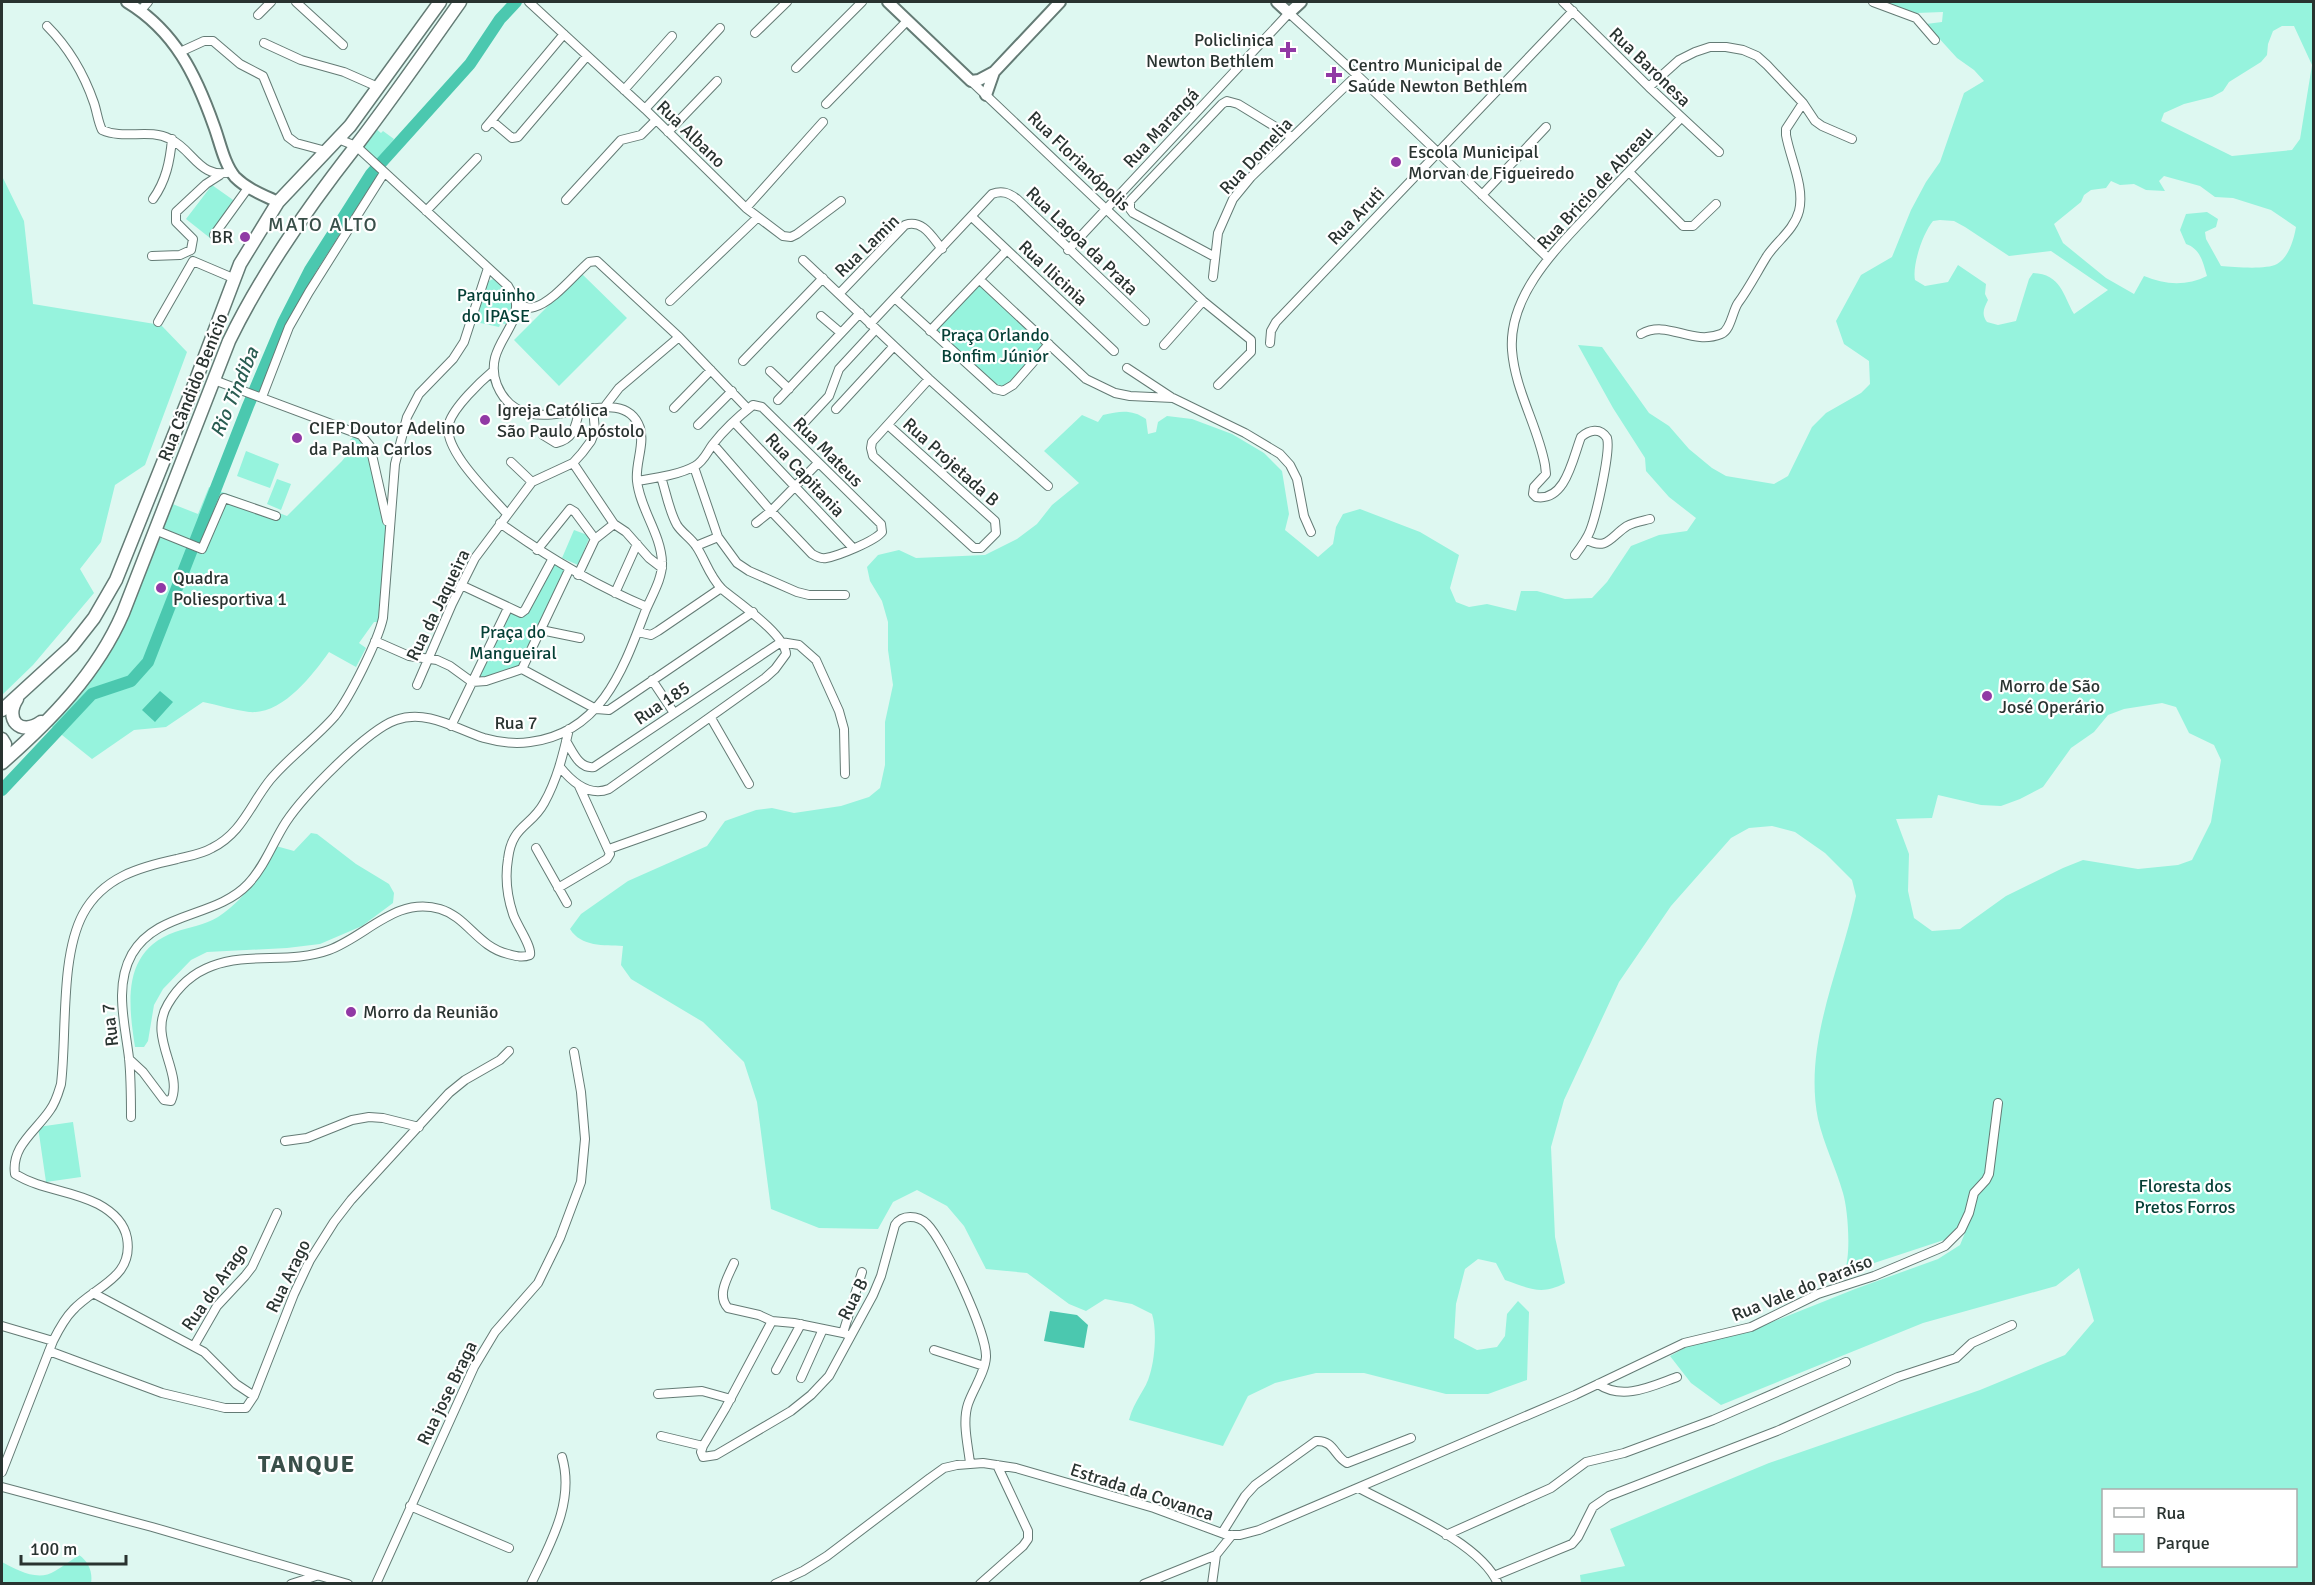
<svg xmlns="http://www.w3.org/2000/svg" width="2315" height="1585" font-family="Signika,sans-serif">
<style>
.green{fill:#96f3dd;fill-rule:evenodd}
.water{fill:#4bc8af}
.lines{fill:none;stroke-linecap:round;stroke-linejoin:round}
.river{stroke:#4bc8af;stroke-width:12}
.street-casing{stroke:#647b75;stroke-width:10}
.secondary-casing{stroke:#647b75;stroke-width:14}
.primary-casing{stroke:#647b75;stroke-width:15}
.street{stroke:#fff;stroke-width:8}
.secondary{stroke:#fff;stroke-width:10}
.primary{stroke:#fff;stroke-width:12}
.poi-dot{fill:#9139a5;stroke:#fff;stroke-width:2}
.labels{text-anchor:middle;stroke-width:4.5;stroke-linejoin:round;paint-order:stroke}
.poi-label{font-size:18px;fill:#293330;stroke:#fff;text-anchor:start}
.street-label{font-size:18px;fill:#293330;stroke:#fff}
.park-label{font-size:18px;fill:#043f35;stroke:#fff}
.neighbourhood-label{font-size:20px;letter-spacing:1.5px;fill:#394f49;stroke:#fff}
.water-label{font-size:20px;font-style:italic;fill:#2a5d52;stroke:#fff}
.district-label{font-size:24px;font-weight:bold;letter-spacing:1.5px;fill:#394f49;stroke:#fff}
</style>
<rect width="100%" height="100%" fill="#def8f1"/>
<!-- green -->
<path class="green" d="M1889,2H2313V1583H1581L1580,1575L1625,1566L1610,1529L1769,1463L1980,1390L2065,1355L2094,1321L2079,1268L2056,1286L1923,1323L1721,1405L1691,1383L1670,1356L1692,1344L1713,1337L1747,1332L1855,1289L1938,1259L1960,1245L1967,1228L1944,1240L1862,1267L1833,1284C1836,1281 1840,1278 1843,1274C1852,1260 1848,1209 1843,1193C1836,1168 1824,1145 1818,1119C1803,1043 1841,968 1856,896L1852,880L1825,853L1795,832L1772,826L1749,828L1731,838L1671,906L1619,982L1564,1100L1551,1147L1555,1237L1565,1283C1541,1296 1529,1288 1505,1280L1496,1263L1478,1259L1465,1269L1456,1304L1454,1338L1477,1350L1497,1347L1505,1336L1507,1314L1518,1301L1529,1312L1527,1380L1488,1394H1446L1364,1373H1316L1275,1383L1248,1396L1223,1446L1129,1420C1134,1400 1146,1390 1150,1374C1155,1358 1157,1329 1152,1314L1132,1304L1105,1299L1086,1311L1069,1304L1027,1273L986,1269L964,1226L947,1206L917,1190L893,1202L878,1229L819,1228L771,1209L757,1102L744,1062L703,1022L631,979L621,965L623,946C604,945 581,947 570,929L581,914L628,881L707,846L725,821L756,810L772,808L794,813L841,806L869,797L880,788L885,765V722L893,685L888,650V622L882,601L870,581L867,567L878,555L899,550L916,558L985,555L1017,539L1037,524L1052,505L1079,483L1044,451L1082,415L1098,422L1103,415C1120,411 1132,409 1146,419L1148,434L1156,432L1158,422L1167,416L1192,419L1232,434L1264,453L1282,471L1289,514L1285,530L1318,557L1333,544L1336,527L1343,514L1360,509L1420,532L1459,555L1450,588L1456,602L1469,607L1487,604L1516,611L1521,591H1537L1565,599L1592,598L1607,582L1631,546L1659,535L1687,531L1696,518L1669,497L1646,471L1645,458L1613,408L1578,345L1602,347L1649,413L1669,426L1689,449L1712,468L1726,476L1774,484L1788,476L1812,427L1826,413L1861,393L1870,384L1869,361L1844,344L1836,321L1861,275L1892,257L1911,210L1926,182L1940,162L1964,93L1984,81L1974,70L1957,58L1926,24L1942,22L1943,12L1916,13L1889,4ZM2282,26H2294L2312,65L2300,139L2292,150L2232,156L2161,121L2164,113L2184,104L2212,97L2223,91L2229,82L2261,62L2267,55L2268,44L2273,31ZM2164,176L2200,186L2215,197L2233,198L2271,210L2296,227C2294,239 2289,257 2277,264C2266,270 2234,267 2221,266L2206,239L2205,232L2216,227L2218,219L2207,212L2186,214L2180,230L2186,244C2201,249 2203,263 2207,276C2187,286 2165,285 2144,276L2134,294L2106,278L2063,243L2054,224L2081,202L2084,195L2091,190L2106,188L2111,181L2120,185L2134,184L2146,190L2165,191L2159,181ZM1940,220L1954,221L1965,227L2009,256L2051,251L2108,290L2074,314C2063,295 2061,274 2033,273L2029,279L2016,321L1998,325L1987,322C1981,314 1984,308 1988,300L1985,294L1986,284L1958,265L1948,282L1925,286L1915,280C1912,265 1923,233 1933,221ZM2162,703L2176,707L2189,733L2214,745L2221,760L2211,822L2192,860L2178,865L2138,869L2083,860L2063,868L2006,896L1960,929L1932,931L1914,918L1908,891L1909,854L1896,819L1932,818L1938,795L1981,805L2001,806L2020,799L2043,787L2071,748L2094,732L2108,715L2124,709ZM2104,1490H2296V1566H2104Z
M375,128L381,133L383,131L394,139L377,160L361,144Z
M2,176L24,221L33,304L161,325L187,352L145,465L115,485L101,542L80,569L94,593L33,665L2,695Z
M212,185L236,202L210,238L186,219Z
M581,273L627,318L559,386L514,340Z
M495,278L509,289L516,303L510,325L501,323L499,327L471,321L487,282Z
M977,282L1044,346L1008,386L996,393L930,331Z
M353,437L364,441L388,530L382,622H374L359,643L366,648L356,667L329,652C312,676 282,715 249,712C234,710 218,705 203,702L166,727L134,730L92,759L47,723L84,682L170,503L198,514L209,487L287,516L342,461L351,449L350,440Z
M246,451L279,464L270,488L237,476Z
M277,479L291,484L281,510L267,504Z
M574,530L590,536L578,565L562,558Z
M550,562L568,571L523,671L479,686L472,682L508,608L523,616Z
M311,833L317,834L356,864L389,884L394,893L393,903L362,926L320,944L287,948L207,952L191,960L163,989L154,1005L148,1041L144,1047H135C128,1002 122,951 175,932C189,927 205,925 218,917C245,899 261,874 276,846L294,851Z
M73,1122L81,1177L46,1182L38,1127Z
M79,1555C88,1561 93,1572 91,1583H2V1562C17,1570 38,1582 55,1571C64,1566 71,1560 79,1555Z"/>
<!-- water -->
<path class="water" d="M160,691L173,702L155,722L142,710Z
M1050,1311L1077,1315L1088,1325L1084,1348L1044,1341Z"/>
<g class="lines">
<!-- river -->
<path class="river" d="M2,790L92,694L131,681L148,662L248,406L283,323L310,270L371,174L470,64L500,19L516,2"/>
<defs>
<path id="street" d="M296,2L343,45
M529,2L645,109L746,208L783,236L791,237L797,234L841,201
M1563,2L1649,87L1719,152
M1873,2L1916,18L1935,40
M141,10L148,2
M258,15L271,2
M47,26C69,48 84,74 94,103C97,112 98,122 102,130C124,140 149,128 170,139C194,150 199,180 232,172
M755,33L787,2
M264,43L301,60L344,72L378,87
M180,52L204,41H213L240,64L263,76L288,137L296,143L326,151
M796,68L862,2
M971,81L1203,301L1251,340V352L1218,385
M1649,87L1679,60L1695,52L1710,47H1726L1743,50L1757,56L1767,65L1803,103L1815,121L1822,126L1852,139
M624,90L672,36
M826,104L907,21
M645,109L720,28
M492,121L512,138L518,137L587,56
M486,127L564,34
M668,132L717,81
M1629,172L1683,226H1693L1716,204
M1482,195L1546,127
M153,199C166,181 170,161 172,139
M566,200L621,140L641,135L656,120
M746,208L823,122
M426,211L477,158
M972,217L1114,351
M214,235L248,188
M1068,250L1289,13L1357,75L1548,258
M152,256L180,255L191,250L193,239L176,222V212L206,184L220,175
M1215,257L1133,213L1130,209V201L1222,104L1227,101L1238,104L1292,137
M803,260L929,379L1048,486
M1213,277L1218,233L1233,199L1251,177L1357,75
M980,280L1086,379L1115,393L1130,396L1173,398L1245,433L1280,454L1290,465L1297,479L1304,516L1311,532
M839,294L905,225C923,219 932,237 942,249
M896,299L995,389L1003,391L1013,385L1049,344
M670,301L757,218
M516,303C522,306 528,309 534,307C552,303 575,274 589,262L597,261L679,337L748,409
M821,316L841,333
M158,322L193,261L233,278
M870,324L992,194C1002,190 1009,193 1017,199L1145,321
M930,331L1006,251
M1641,334C1668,319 1691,346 1721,334C1731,330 1732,312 1738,303C1749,288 1757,272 1767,256C1777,241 1794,230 1799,211C1805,187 1790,158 1786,135V129L1803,103
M1270,343L1271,331L1276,322L1573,11
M1164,345L1203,301
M743,361L823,278
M1127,368L1171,397
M493,371C480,382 454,407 449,423C441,449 491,495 507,514
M770,371L789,389
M214,380L361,435L370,446L387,521
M262,397L289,327L309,292L384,173
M778,400L860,313
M606,405L619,388L679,337
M674,408L711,370
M836,409L894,346
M734,422L853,548
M698,425L732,391
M888,425L995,521L996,533L981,548H974L873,456L871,448L872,442L929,379
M801,426L829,396L839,369L876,329
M543,435L556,443C574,439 575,427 579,412
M511,462L532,482
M573,463L614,524L626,532L649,558L662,568
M694,467L718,537L737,563L749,571L797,592L809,595H845
M637,481C655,478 679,475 695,466C704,461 707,452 713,444C724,430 739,416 753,405L762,407L881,524L882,532C875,541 838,556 826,558C821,559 817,557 812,554L771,511L713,444
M500,523C547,557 594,585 647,607
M756,523L771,511L817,464
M155,530L202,549L224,498L276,516
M1586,539C1607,552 1611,536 1627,526C1634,522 1642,521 1650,519
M696,546L718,537
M537,550L570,509L575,512L595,539
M1575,555C1581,547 1587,539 1590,531C1596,516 1611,451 1607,438C1600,427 1589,430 1581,437C1573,457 1566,502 1536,497L1533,494L1534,487L1546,474L1545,465C1538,426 1515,391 1512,350C1508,292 1562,243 1598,204C1625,175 1653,147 1681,118
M578,575L595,539L614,524
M461,585L521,613L525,610L552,560
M615,593L637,544
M541,630L580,638
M638,632L651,635L658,631L721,588
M375,641L409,656L437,660L450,666L472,682L486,681L522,669L569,570
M781,642L799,645L816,660L839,711L844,729L845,774
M522,669L596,709L609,710L753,612
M652,680L674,713
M417,685L452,604L475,558L532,482L573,463L582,453L591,441L595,431L593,408
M711,718L749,784
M451,726L508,608
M566,741C573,752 579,769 594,767L781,642
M560,767C572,782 589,797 609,789L765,678L775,669L786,654C785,634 737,602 722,589C709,576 705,559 696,546C691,538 682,533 677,525C669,511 666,492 661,477
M536,848L567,903
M609,849L702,816
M558,888L607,859L610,854L579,786
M129,1059L143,1072L164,1100L171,1101C184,1072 147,1038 168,1004C178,987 193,973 212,966C249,952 291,964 329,950C367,936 396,896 440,909C467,917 478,947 508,954C516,956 522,958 530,955C532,946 516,924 513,914C507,896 505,877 508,859C512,825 531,827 544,803C557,780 563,755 569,729
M131,1117C131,1098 131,1078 129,1058C125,1024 114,986 132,954C157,911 216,918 248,884C265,866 273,842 286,822C304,795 367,730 396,720C427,709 456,729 484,738C498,742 516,744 530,742C601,733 623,670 645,612C651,597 663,578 662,562C661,534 640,509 637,481C635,464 645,444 640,428C620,372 526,455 497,385C483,349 518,331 516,304C516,298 511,292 508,286L356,146L338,139
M285,1141L307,1138L352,1120L369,1117L383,1118L419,1127
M734,1263C728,1277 716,1295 728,1308L759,1315L772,1321
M93,1293L204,1352L236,1384L254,1396
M2,1326L53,1341
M843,1333L794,1323L772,1321L725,1409L703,1446L701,1452L703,1457L716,1455L791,1411L811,1395L829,1376L873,1295L881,1276L895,1225C902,1214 918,1215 927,1224C944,1241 987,1333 986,1357C985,1373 973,1389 968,1404C962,1422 968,1445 970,1463
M846,1334L843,1333L862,1272
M194,1346L217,1306L245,1276L252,1267L277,1213
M934,1350L984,1366
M49,1351L162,1393L225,1408H246L254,1396L294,1294L310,1260L334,1222L351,1200L449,1093L465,1080L500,1060L509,1051
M776,1370L801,1324
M801,1378L823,1329
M1598,1384C1623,1401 1652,1386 1677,1377
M658,1394L702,1391L731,1399
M661,1436L703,1446
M2,1472L53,1341C58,1331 64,1319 73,1310C95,1286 134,1278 127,1238C124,1222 111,1211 98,1204C71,1190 41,1190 15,1174C11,1146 36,1131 50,1110C56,1102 58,1094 61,1084C67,1034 60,957 83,914C103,877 140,867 177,859C189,856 202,854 212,848C242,833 250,805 270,780C289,757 315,739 335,716C350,697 378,641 383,618L395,464L407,417L419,394L453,359L464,342L488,268
M2,1487L152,1527L348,1584
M1359,1488C1397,1509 1481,1542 1498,1584
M410,1506L509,1548
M1222,1533L1245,1496L1255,1485L1316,1441C1334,1440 1334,1456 1347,1463L1411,1438
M1446,1535L1551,1488L1586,1462L1624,1453L1713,1420L1846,1362
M1494,1576L1572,1544L1578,1537L1593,1507L1609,1496L1777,1431L1898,1377L1956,1358L1972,1343L2012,1325
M291,1584L316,1576
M376,1584L474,1367L495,1332L538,1283L560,1238L581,1182L585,1139L581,1092L574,1052
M531,1584C550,1544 575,1502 562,1457
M775,1584L803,1571L827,1556L930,1478L944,1468L957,1465L983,1463L1016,1468L1154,1508L1227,1535H1240L1259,1530L1575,1395L1684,1343L1751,1327L1818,1294L1874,1276L1936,1250L1945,1246L1961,1230L1969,1213L1974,1193L1986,1180L1989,1174L1998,1103
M980,1584L1023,1546L1028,1539V1531L997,1465
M1144,1584L1216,1555L1232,1535
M1212,1584L1216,1555"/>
<path id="secondary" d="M127,2C175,31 196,75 214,126C220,142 224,164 235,177C247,189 263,195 278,202
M888,2L971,81L979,80L994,72L1060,2
M1277,2L1289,13L1301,2
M986,95L994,72"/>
<path id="primary" d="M17,699C4,719 20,737 41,722
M2,710L72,646L94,618L116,580L194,385L240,264L278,202L350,126L440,2
M2,739L5,744L2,760
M2,763C51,720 97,673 123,613L229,341C263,271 308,207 356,146C392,99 426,50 460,2"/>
</defs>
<!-- street casing -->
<use href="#street" class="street-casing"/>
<!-- secondary casing -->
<use href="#secondary" class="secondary-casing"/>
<!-- primary casing -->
<use href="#primary" class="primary-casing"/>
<!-- street -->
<use href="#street" class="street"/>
<!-- secondary -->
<use href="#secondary" class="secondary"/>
<!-- primary -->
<use href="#primary" class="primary"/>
</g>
<!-- markers -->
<g class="poi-dot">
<path d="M1285 41h6v6h6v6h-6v6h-6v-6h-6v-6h6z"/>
<path d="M1331 66h6v6h6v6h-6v6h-6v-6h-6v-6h6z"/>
<circle cx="1396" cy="162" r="6"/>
<circle cx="245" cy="237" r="6"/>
<circle cx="485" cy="420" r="6"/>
<circle cx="297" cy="438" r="6"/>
<circle cx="161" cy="588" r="6"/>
<circle cx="1987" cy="696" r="6"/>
<circle cx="351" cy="1012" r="6"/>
</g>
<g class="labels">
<!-- poi labels -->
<g class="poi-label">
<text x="1274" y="46" text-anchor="end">Policlinica<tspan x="1274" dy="21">Newton Bethlem</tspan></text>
<text x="1348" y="71">Centro Municipal de<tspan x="1348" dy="21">Saúde Newton Bethlem</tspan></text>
<text x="1408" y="158">Escola Municipal<tspan x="1408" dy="21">Morvan de Figueiredo</tspan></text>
<text x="233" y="243" text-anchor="end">BR</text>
<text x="497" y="416">Igreja Católica<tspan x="497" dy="21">São Paulo Apóstolo</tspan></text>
<text x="309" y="434">CIEP Doutor Adelino<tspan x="309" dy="21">da Palma Carlos</tspan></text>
<text x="173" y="584">Quadra<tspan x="173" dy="21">Poliesportiva 1</tspan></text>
<text x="1999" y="692">Morro de São<tspan x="1999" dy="21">José Operário</tspan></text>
<text x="363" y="1018">Morro da Reunião</text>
</g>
<!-- street labels -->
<g class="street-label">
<text transform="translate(1650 67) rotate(44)" y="6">Rua Baronesa</text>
<text transform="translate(1161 128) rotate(-47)" y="6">Rua Marangá</text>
<text transform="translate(691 134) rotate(44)" y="6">Rua Albano</text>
<text transform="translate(1256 156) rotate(-47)" y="6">Rua Domelia</text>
<text transform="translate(1079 161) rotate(44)" y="6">Rua Florianópolis</text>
<text transform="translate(1595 188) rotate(-47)" y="6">Rua Bricio de Abreau</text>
<text transform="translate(1356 216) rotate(-46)" y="6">Rua Aruti</text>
<text transform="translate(1082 241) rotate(44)" y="6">Rua Lagoa da Prata</text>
<text transform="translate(867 246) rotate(-44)" y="6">Rua Lamin</text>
<text transform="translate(1053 273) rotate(43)" y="6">Rua Ilicinia</text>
<text transform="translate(193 387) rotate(-68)" y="6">Rua Cândido Benício</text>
<text transform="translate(828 452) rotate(45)" y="6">Rua Mateus</text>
<text transform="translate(951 462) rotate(42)" y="6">Rua Projetada B</text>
<text transform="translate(805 475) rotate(47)" y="6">Rua Capitania</text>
<text transform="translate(438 605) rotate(-64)" y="6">Rua da Jaqueira</text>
<text transform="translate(662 703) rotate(-34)" y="6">Rua 185</text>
<text x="516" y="729">Rua 7</text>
<text transform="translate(110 1025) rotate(-96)" y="6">Rua 7</text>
<text transform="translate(288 1276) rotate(-64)" y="6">Rua Arago</text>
<text transform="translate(215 1287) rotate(-55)" y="6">Rua do Arago</text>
<text transform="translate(1802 1288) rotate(-22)" y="6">Rua Vale do Paraíso</text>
<text transform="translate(853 1299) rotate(-63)" y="6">Rua B</text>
<text transform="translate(447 1393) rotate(-64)" y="6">Rua jose Braga</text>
<text transform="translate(1142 1492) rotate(18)" y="6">Estrada da Covanca</text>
</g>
<!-- park labels -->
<g class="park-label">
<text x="496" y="301">Parquinho<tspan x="496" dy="21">do IPASE</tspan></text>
<text x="995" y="341">Praça Orlando<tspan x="995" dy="21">Bonfim Júnior</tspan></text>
<text x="513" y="638">Praça do<tspan x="513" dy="21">Mangueiral</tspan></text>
<text x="2185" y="1192">Floresta dos<tspan x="2185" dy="21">Pretos Forros</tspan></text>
</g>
<!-- neighbourhood labels -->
<g class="neighbourhood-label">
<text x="323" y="231">MATO ALTO</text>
</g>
<!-- water labels -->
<g class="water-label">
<text transform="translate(234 392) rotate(-67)" y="7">Rio Tindiba</text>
</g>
<!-- district labels -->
<g class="district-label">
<text x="307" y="1472">TANQUE</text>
</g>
</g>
<!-- border -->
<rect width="2315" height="1585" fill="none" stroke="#293330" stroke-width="6"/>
<!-- legend -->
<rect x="2102" y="1489" width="195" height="78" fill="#ffffff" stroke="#a9adac" stroke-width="1.5"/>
<rect x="2114" y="1508" width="30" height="9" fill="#ffffff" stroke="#a9adac" stroke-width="1.5"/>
<text x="2156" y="1519" font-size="18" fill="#293330">Rua</text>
<rect x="2114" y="1534" width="30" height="18" fill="#96f3dd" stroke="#a9adac" stroke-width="1.5"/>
<text x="2156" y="1549" font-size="18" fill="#293330">Parque</text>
<!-- scale -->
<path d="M21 1555v9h105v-9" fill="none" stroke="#293330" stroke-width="3"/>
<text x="30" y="1555" font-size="18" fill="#293330" stroke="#ffffff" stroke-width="4.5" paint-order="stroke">100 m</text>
</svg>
